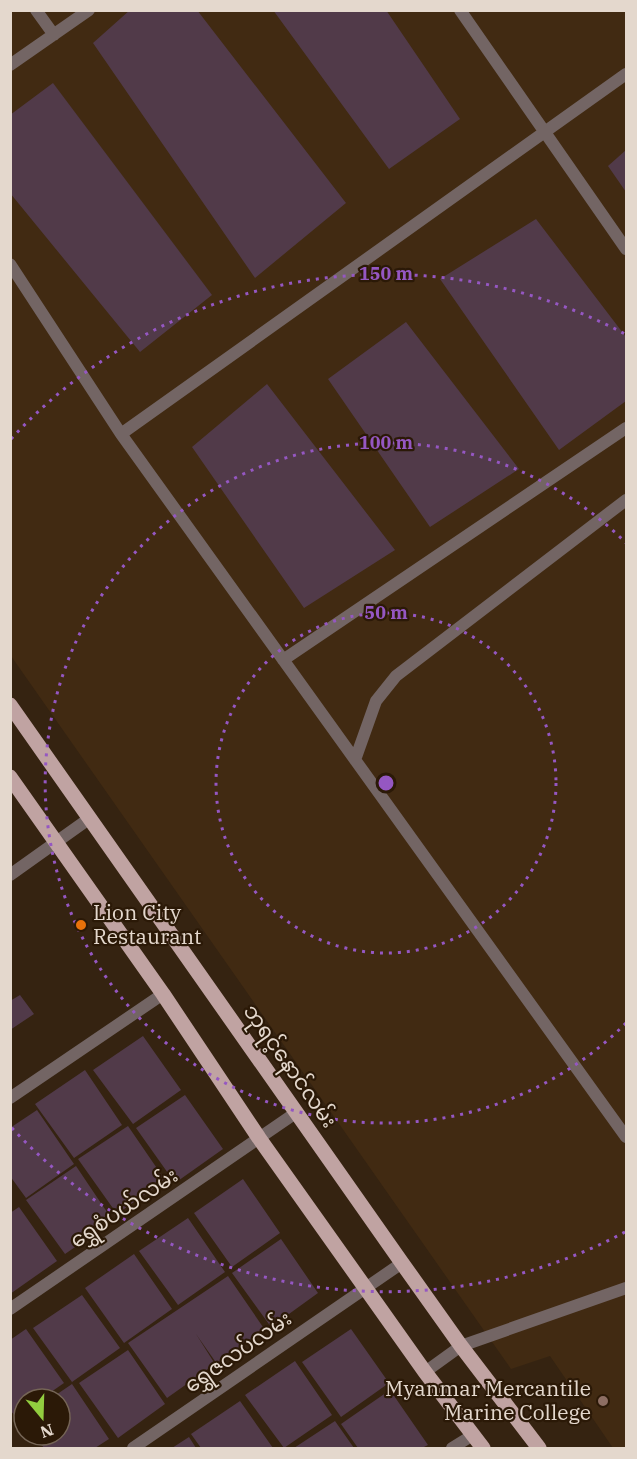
<svg xmlns="http://www.w3.org/2000/svg" width="637" height="1459" font-family="'IBM Plex Serif','Noto Sans Myanmar',serif">
<style>
.built{fill:#412a12}
.building{fill:#513a49}
.lines{fill:none;stroke-linecap:round;stroke-linejoin:round}
.service{stroke:#736564;stroke-width:12}
.minor{stroke:#736564;stroke-width:12}
.primary{stroke:#c0a3a2;stroke-width:15}
.ring{fill:none;stroke:#9557c2;stroke-width:3;stroke-dasharray:3 6}
.food-dot{fill:#e8710a;stroke:#2b1907;stroke-width:2}
.education-dot{fill:#8d6e63;stroke:#2b1907;stroke-width:2}
.labels{text-anchor:middle;stroke-width:4.5;stroke-linejoin:round;paint-order:stroke}
.poi-label{font-size:21px;fill:#e4d8cd;stroke:#2b1907;text-anchor:start}
.street-label{font-size:21px;fill:#e4d8cd;stroke:#2b1907}
.centre{fill:#9557c2;stroke:#2b1907;stroke-width:3}
.ring-label{font-size:18px;text-anchor:middle;font-weight:bold;fill:#9557c2;stroke:#2b1907;stroke-width:4.5;stroke-linejoin:round;paint-order:stroke}
</style>
<rect width="100%" height="100%" fill="#352311"/>
<!-- built -->
<path class="built" d="M10,11H626V1448H613L550,1356L511,1369L11,656Z"/>
<!-- building -->
<path class="building" d="M130,10H197L346,203L255,278L93,43Z
M273,10H386L460,119L389,169Z
M53,83L212,295L140,352L10,193V115Z
M626,150V192L608,166Z
M536,219L626,337V401L559,450L440,279Z
M406,322L519,469L430,527L328,379Z
M267,384L395,550L304,608L192,447Z
M20,995L34,1014L10,1030V1001Z
M143,1036L181,1090L133,1124L93,1070Z
M85,1070L122,1125L74,1158L35,1104Z
M185,1095L223,1149L175,1183L136,1128Z
M37,1110L74,1164L26,1198L10,1176V1128Z
M128,1126L165,1180L117,1214L78,1159Z
M76,1166L113,1221L65,1254L26,1200Z
M243,1179L280,1233L232,1267L194,1213Z
M19,1207L57,1261L10,1294V1213Z
M188,1218L225,1272L178,1305L139,1251Z
M281,1239L318,1293L271,1327L232,1273Z
M134,1254L172,1309L124,1343L85,1288Z
M228,1276L265,1330L217,1364L196,1334L215,1364L167,1398L128,1343Z
M82,1295L120,1348L72,1382L33,1328Z
M26,1329L64,1383L41,1399H24V1411L16,1417L10,1410V1340Z
M351,1329L389,1383L341,1417L302,1362Z
M128,1350L165,1404L118,1438L79,1383Z
M295,1361L332,1415L284,1448L245,1395Z
M72,1384L109,1439L95,1448H44L34,1435H60V1399H50Z
M390,1390L428,1445L422,1448H358L341,1424Z
M240,1401L273,1448H201L191,1434Z
M335,1421L354,1448H294Z
M189,1437L196,1448H172Z"/>
<g class="lines">
<!-- service -->
<path class="service" d="M36,10L54,35
M460,10L626,249
M10,65L89,10
M10,264L121,434L626,1137
M121,434L626,74
M283,660L626,428
M355,760L376,701L396,676L626,500
M461,1346L626,1288"/>
<!-- minor -->
<path class="minor" d="M10,875L90,818
M10,1098L163,994
M10,1309L297,1112
M425,1372L461,1346
M133,1448L402,1263
M452,1448L473,1435"/>
<!-- primary -->
<path class="primary" d="M10,705L402,1263L461,1346L539,1448
M10,777L163,994L259,1138L425,1372L483,1448"/>
</g>
<!-- distance rings -->
<g class="ring">
<circle cx="386" cy="783" r="170"/>
<path d="M626 1023A340 340 0 1 1 626 543"/>
<path d="M625 1232A509 509 0 0 1 11 1127M11 439A509 509 0 0 1 625 334"/>
</g>
<!-- markers -->
<circle class="food-dot" cx="81" cy="925" r="6"/>
<circle class="education-dot" cx="603" cy="1401" r="6"/>
<g class="labels">
<!-- poi labels -->
<g class="poi-label">
<text x="93" y="920">Lion City<tspan x="93" dy="24">Restaurant</tspan></text>
<text x="591" y="1396" text-anchor="end">Myanmar Mercantile<tspan x="591" dy="24">Marine College</tspan></text>
</g>
<!-- street labels -->
<g class="street-label">
<text transform="translate(290 1066) rotate(55)" y="7">ဘုရင့်နောင်လမ်း</text>
<text transform="translate(124 1208) rotate(-34)" y="7">ရွှေစံပယ်လမ်း</text>
<text transform="translate(238 1352) rotate(-35)" y="7">ရွှေဇလပ်လမ်း</text>
</g>
</g>
<circle cx="386" cy="783" r="9" class="centre"/>
<g class="ring-label">
<text x="386" y="280">150 m</text>
<text x="386" y="449">100 m</text>
<text x="386" y="619">50 m</text>
</g>
<!-- border -->
<rect width="637" height="1459" fill="none" stroke="#e4d8cd" stroke-width="24"/>
<!-- north arrow -->
<g transform="translate(42 1417) rotate(161)"><circle r="28" fill="#2b1907" stroke="#756556" stroke-width="1.5"/>
<path d="M0-4.5L10 22L0 15L-10 22Z" fill="#92cd3f"/>
<text y="-9" font-size="16" font-weight="bold" text-anchor="middle" fill="#e4d8cd">N</text>
</g>
</svg>
